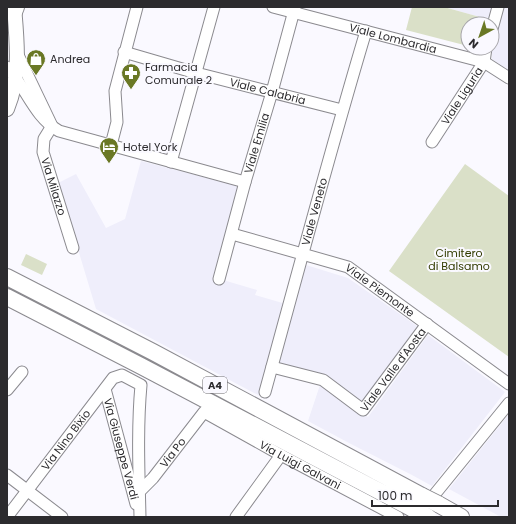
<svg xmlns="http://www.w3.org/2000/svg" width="516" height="524" font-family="Poppins,sans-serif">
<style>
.built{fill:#efeefb}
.green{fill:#dae0c8}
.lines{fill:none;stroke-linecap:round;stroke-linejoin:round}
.minor-casing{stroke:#8b8a8f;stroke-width:13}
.major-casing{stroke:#8b8a8f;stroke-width:16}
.highway-casing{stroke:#8b8a8f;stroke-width:18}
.minor{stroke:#fff;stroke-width:11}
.major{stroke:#fff;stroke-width:14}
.highway{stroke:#fff;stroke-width:16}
.highway-bridge-casing{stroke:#8b8a8f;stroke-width:18;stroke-linecap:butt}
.highway-bridge{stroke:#fff;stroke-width:16}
.labels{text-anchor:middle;stroke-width:4;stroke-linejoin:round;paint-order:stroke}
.shield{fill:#faf9ff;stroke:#6a696d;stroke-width:1}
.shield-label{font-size:10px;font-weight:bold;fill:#2c2b2e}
.street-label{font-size:11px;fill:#2c2b2e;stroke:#faf9ff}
.poi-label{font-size:11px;fill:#2c2b2e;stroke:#faf9ff;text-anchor:start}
.park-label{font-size:11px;fill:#323b00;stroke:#faf9ff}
</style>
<rect width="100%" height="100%" fill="#faf9ff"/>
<!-- built -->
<path class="built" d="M444,7H509V71L492,59V53L479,49L492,48V24H485L487,19Z
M141,161L238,186L213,277L257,290L255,295L286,304L260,396L96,309L58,183L76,174L106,228L125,219Z
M306,265L348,278L417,326L362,404L321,376L279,363Z
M428,335L505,392L432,486L412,475L349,443L308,421L320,385L368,417Z
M509,414V517H501L449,489Z"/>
<!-- green -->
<path class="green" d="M412,7H444L487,19L485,24H468V46L406,30Z
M465,164L509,196V357L389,271Z
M26,254L47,264L42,275L21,265Z"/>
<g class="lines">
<defs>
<g id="minor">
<path id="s1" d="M273,7L484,62L509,78"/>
<path d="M492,29L498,7"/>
<path id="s2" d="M124,52L196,73L342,110"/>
<path id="s3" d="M18,55L52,126L44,139L43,152L73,248"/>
<path d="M7,67C26,87 34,117 59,131L245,182"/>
<path id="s4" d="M432,142L484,62L486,48"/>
<path d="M111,145L117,122L115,91L137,7"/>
<path d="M171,162L214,7"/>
<path id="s5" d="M232,234L348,267L509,384"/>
<path id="s6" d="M219,279L245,182L272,92L295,7"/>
<path id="s7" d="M272,367L323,380L363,410L427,324"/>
<path id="s8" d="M105,389L136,504"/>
<path d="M7,390L22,372"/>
<path id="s9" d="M265,392C298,272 330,151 366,31"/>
<path d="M7,475L62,517"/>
<path id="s10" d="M139,492L153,478L204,412L281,455L398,517"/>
<path d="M426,505L509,403"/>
<path id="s11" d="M7,517L113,378L122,375L141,385C137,429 139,473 140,517"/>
<path d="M236,517L281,455"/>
</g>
<path id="major" d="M7,109C21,75 17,42 14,7"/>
<path id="highway" d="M14,12L16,7
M7,277L153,352L422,496
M7,297L141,366L413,509
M438,504L461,517"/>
</defs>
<!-- minor casing -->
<use href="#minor" class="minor-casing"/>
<!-- major casing -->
<use href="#major" class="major-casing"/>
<!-- highway casing -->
<use href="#highway" class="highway-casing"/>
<!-- minor -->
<use href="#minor" class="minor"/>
<!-- major -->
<use href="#major" class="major"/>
<!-- highway -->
<use href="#highway" class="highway"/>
<defs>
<path id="highway-bridge" d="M422,496L438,504
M413,509L428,517"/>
</defs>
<!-- highway-bridge casing -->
<use href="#highway-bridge" class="highway-bridge-casing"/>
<!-- highway-bridge -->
<use href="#highway-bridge" class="highway-bridge"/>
</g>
<!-- icons -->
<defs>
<symbol id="shop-pin" viewBox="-11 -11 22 30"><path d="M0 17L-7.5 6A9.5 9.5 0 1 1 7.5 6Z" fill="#6a7825" stroke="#faf9ff"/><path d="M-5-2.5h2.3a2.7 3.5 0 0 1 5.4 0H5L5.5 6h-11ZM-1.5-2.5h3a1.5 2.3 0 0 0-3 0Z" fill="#fff"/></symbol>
<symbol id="pharmacy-pin" viewBox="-11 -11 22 30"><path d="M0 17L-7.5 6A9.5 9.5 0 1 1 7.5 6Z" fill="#6a7825" stroke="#faf9ff"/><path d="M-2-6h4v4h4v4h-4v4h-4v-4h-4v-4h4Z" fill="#fff"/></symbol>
<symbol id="hotel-pin" viewBox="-11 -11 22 30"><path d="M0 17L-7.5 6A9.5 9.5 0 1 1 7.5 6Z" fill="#6a7825" stroke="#faf9ff"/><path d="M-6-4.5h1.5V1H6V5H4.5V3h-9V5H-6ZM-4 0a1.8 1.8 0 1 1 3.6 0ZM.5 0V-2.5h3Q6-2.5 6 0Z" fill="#fff"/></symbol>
</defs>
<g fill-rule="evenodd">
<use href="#shop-pin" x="25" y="48" width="22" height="30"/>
<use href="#pharmacy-pin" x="120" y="62" width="22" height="30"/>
<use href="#hotel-pin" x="98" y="136" width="22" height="30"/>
</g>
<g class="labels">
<!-- shield labels -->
<rect class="shield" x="203" y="377" width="24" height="16" rx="3"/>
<g class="shield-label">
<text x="215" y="389">A4</text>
</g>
<!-- street labels -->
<g class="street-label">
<text dy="4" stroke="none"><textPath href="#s1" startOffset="124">Viale Lombardia</textPath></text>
<text dy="4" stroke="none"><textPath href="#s2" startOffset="149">Viale Calabria</textPath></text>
<text dy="4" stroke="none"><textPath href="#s4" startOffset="55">Viale Liguria</textPath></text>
<text dy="4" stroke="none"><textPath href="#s6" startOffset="141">Viale Emilia</textPath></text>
<text dy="4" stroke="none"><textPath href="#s3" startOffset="143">Via Milazzo</textPath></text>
<text dy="4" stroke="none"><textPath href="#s9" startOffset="187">Viale Veneto</textPath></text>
<text dy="4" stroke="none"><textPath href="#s5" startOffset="160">Viale Piemonte</textPath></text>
<text dy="4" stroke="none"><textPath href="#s7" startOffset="153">Viale Valle d'Aosta</textPath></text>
<text dy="4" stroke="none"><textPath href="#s11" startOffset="97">Via Nino Bixio</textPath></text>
<text dy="4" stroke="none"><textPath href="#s8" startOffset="62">Via Giuseppe Verdi</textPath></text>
<text dy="4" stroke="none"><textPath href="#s10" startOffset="52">Via Po</textPath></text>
<text dy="4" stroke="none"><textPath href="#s10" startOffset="213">Via Luigi Galvani</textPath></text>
</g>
<!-- poi labels -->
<g class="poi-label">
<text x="50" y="63">Andrea</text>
<text x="145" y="71">Farmacia<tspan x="145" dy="13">Comunale 2</tspan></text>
<text x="123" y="151">Hotel York</text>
</g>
<!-- park labels -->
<g class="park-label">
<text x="459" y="257">Cimitero<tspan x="459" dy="13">di Balsamo</tspan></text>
</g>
</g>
<!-- border -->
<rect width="516" height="524" fill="none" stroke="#2c2b2e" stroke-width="16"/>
<!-- north arrow -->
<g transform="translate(480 36) rotate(220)"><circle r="19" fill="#faf9ff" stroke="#a8a7ab"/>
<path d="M0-3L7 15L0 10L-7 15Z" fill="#6a7825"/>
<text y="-6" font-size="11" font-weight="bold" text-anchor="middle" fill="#2c2b2e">N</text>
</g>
<!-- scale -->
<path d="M372 500v6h126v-6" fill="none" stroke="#2c2b2e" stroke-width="2"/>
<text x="378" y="500" font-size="12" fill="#2c2b2e" stroke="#faf9ff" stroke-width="3" paint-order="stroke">100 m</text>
</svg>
